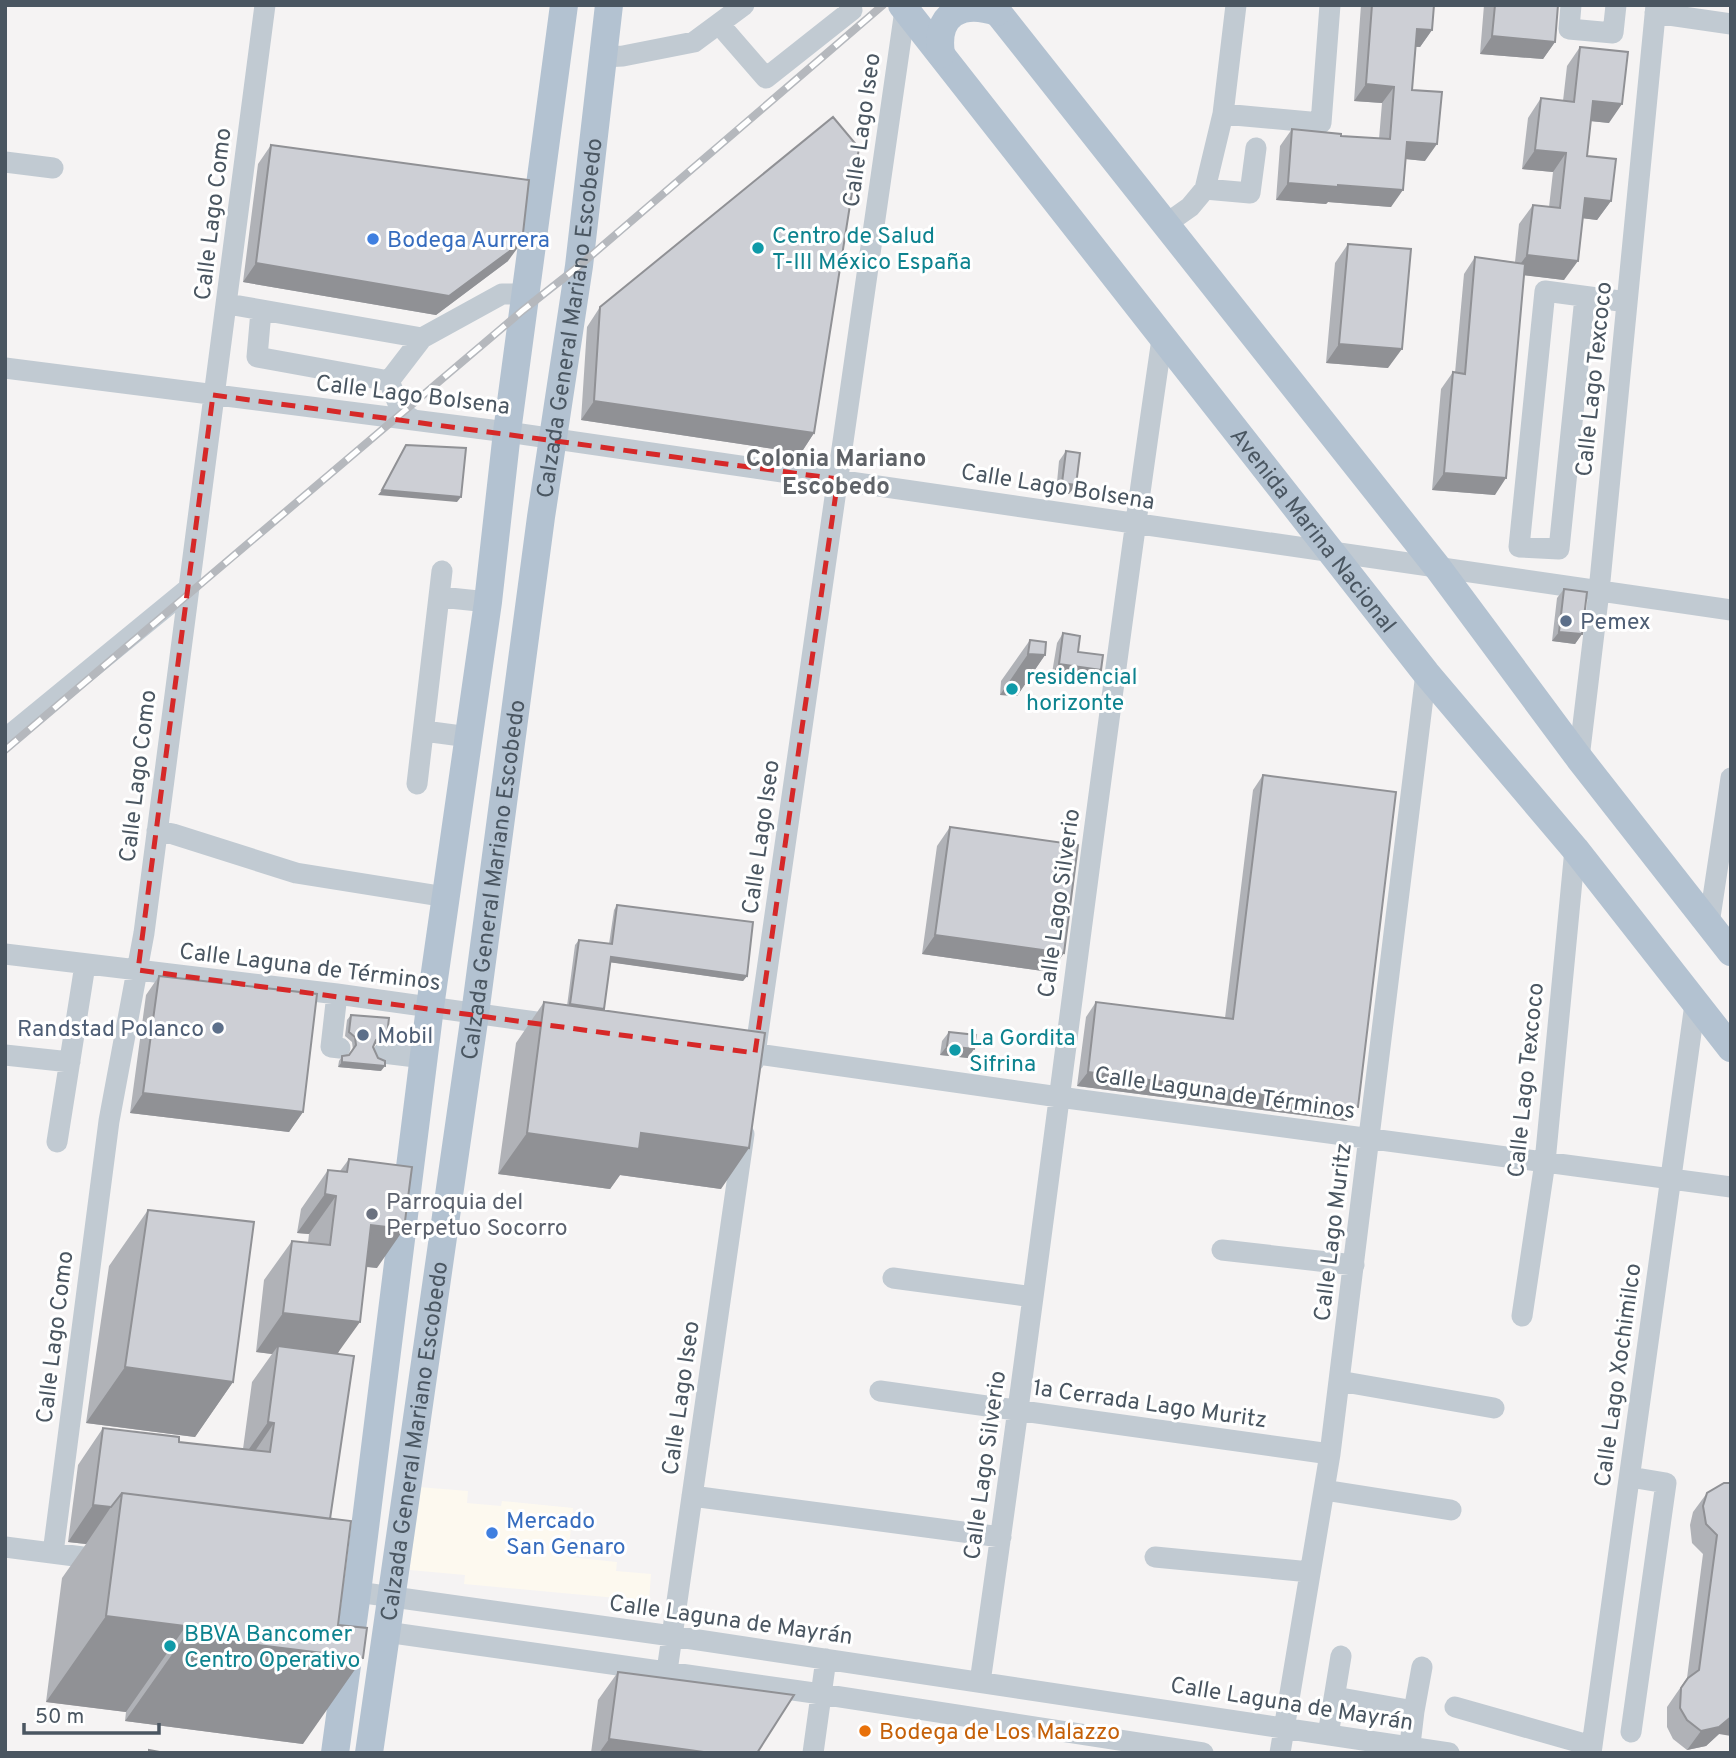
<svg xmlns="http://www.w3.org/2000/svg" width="1736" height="1758" font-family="Overpass,sans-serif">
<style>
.commercial{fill:#fdf9ef}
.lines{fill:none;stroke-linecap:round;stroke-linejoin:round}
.minor{stroke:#c1cad2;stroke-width:21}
.major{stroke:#b3c2d1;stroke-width:28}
.rail-casing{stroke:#b5b8bd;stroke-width:8}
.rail{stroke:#fff;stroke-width:5;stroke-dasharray:16;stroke-linecap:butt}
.wall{fill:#b0b2b7}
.shaded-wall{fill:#909195}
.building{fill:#cdcfd5;stroke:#909195;stroke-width:2}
.marked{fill:none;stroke:#d62828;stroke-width:5;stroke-dasharray:14 9;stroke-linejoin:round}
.shop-dot{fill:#3f7fe0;stroke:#fff;stroke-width:2.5}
.culture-dot{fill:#0f9aa8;stroke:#fff;stroke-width:2.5}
.service-dot{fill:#5c6f8a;stroke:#fff;stroke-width:2.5}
.worship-dot{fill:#6b7280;stroke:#fff;stroke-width:2.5}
.food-dot{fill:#e8710a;stroke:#fff;stroke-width:2.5}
.labels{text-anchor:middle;stroke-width:6;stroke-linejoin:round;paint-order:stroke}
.street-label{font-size:23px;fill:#4a5661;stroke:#fff}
.culture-label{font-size:23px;fill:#0d838f;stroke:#fff;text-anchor:start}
.shop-label{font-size:23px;fill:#366cbe;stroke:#fff;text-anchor:start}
.service-label{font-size:23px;fill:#4e5e75;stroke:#fff;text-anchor:start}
.worship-label{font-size:23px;fill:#5b616d;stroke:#fff;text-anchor:start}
.food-label{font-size:23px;fill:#c56008;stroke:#fff;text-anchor:start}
.neighbourhood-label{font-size:24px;font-weight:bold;fill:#5f6368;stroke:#fff}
</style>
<rect width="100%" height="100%" fill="#f5f3f3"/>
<!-- commercial -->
<path class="commercial" d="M418,1487L468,1491L467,1503L501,1506L502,1501L573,1508L568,1557L617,1562L616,1571L651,1574L649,1601L464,1584L465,1575L410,1570Z"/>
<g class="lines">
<!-- minor -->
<path class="minor" d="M1571,5L1569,29L1613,33L1616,5
M1655,13L1731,24
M719,24L766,78L852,10L849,5
M603,57L623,56L694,42L744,5
M1223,114L1321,123L1330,5
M5,162L53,168
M1205,189L1250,193L1256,148
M1166,224L1190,207L1205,189L1223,114L1236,5
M1585,297L1559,549L1519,547L1545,291L1627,302
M228,304L422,338
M261,311L257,357L389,381L422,338L502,294H525
M5,368L507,432L1731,610
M389,381L402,413L414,420
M440,597L488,602
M424,731L469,737
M5,739L189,588
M1579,758L1599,591L1656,5
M417,784L442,571
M157,831L173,834L296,873L446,897
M1709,924L1731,778
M5,954L337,994L558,1025
M337,994L331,1047L340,1048
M736,1051L1059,1097L1731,1187
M383,1053L424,1058
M5,1055L70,1062
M754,1061L905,10
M57,1142L85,965
M1222,1250L1354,1265
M893,1278L1033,1297
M1522,1316L1545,1162L1575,849
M1339,1381L1494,1408
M880,1391L1330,1454
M1630,1477L1666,1483L1631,1732
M1324,1490L1451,1510
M692,1496L1001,1537
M5,1547L106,1560
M53,1553L109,1121L144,933L265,5
M1155,1557L1310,1572
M343,1590L672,1636L1449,1753
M386,1632L821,1694L1203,1753
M667,1671L744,1134
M980,1682C1045,1235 1096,786 1162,339
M1335,1697L1414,1711L1409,1753
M1455,1707L1592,1746
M1414,1711L1422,1667
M1328,1735L1341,1656
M813,1753L826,1659
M1280,1753L1330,1454L1426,673
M1591,1753L1695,1004"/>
<!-- major -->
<g class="major">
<path id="s1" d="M902,5L1426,673L1575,849L1731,1048"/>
<path d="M992,5L1438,568L1579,758L1731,952"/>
<path d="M941,54C935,14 961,0 997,12"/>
<path d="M335,1753L357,1592L430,1007L488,602L507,432L564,5"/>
<path id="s2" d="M369,1753L475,1014L541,517L579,266L609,5"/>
</g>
<defs>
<path id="rail" d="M5,750L522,311L579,266L883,5"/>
</defs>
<!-- rail casing -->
<use href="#rail" class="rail-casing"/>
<!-- rail -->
<use href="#rail" class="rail"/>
</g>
<!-- wall -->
<path class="wall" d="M1361,5H1434L1432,30L1420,47H1416L1412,90L1425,161L1406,159L1391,207L1328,202L1326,204L1276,200L1280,146L1292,129L1341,136L1379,139L1382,103L1354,101Z
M1484,5H1558L1555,42L1543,59L1480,54Z
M1580,47L1609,123L1591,121L1587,156L1611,201L1597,220L1583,218L1564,280L1524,275L1495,495L1432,490L1441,389L1453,372L1455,373L1464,274L1475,257L1515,262L1519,224L1533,205L1549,207L1553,172L1522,169L1528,118L1541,98L1563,101L1567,66Z
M271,145L508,261L436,315L243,282L258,164Z
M1348,244L1388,368L1326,363L1335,263Z
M600,307L814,433L801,453L581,420L587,327Z
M1066,451L1069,494L1056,493L1059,461Z
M1564,589L1582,634L1575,644L1552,641L1557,598Z
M1063,633L1078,652L1101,670L1094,679L1052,673L1057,643Z
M1030,640L1045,655L1017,696L1000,695L1001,681Z
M1263,775L1347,1121L1077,1086L1086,1017L1096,1002L1225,1018L1253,790Z
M950,827L1064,953L1050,972L922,954L937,846Z
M617,905L747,976L743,981L610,962L604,1011L721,1189L620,1175L610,1189L498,1174L516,1043L544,1002L567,1006L575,945L579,940L609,944L614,910Z
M159,976L303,1112L289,1132L130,1113L146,995Z
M351,1015L384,1040L375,1044L373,1047L381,1071L338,1067L339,1061L342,1056L349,1055L353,1050L352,1042L345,1036L347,1020Z
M949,1032L968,1058L940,1055L942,1041Z
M349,1159L377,1268L366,1267L338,1354L330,1519L303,1744L125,1721L126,1712L46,1702L62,1578L86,1544L68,1542L78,1465L103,1428L179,1442L243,1449L252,1382L272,1354L256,1352L264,1280L292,1241L308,1243L309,1234L297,1233L301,1209L328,1170L340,1171Z
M148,1210L233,1382L195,1437L86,1423L109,1266Z
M1724,1483L1719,1734L1706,1746L1687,1750L1673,1739L1667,1727V1707L1687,1678L1703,1554L1692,1543L1690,1525L1693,1512L1707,1493Z
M618,1672L757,1753H591L598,1700Z"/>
<!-- shaded-wall -->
<path class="shaded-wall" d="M1417,29L1432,30L1420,47L1405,46Z
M1492,36L1555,42L1543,59L1480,54Z
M1366,84L1394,87L1382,103L1354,101Z
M1593,101L1622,104L1609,123L1580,120Z
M1407,142L1437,144L1425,161L1395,158Z
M1535,150L1566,153L1553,172L1522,169Z
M1288,183L1338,185L1403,190L1391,207L1328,202L1326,204L1276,200Z
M1585,198L1611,201L1597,220L1572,217Z
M522,242L508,261L436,315L243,282L256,263Z
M1527,255L1578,261L1564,280L1513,274Z
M1339,344L1402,349L1388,368L1326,363Z
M594,401L814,433L801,453L581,420Z
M1444,473L1506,478L1495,495L1432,490Z
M1062,483L1076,485L1069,494L1056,493Z
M382,490L461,497L457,502L378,495Z
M1559,632L1582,634L1575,644L1552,641Z
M1028,654L1045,655L1017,696L1000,695Z
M1059,664L1101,670L1094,679L1052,673Z
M935,935L1064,953L1050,972L922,954Z
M611,957L747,976L743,981L608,962Z
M570,1004L604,1009L601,1014L567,1009Z
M387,1035L384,1040L373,1045L376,1040Z
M947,1046L974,1049L968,1058L940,1055Z
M342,1062L385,1066L381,1071L338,1067Z
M1088,1072L1358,1107L1347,1121L1077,1086Z
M143,1093L303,1112L289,1132L130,1113Z
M527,1133H641L749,1148L721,1189L620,1175L610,1189L498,1174Z
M325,1194L336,1196L309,1234L297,1233Z
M371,1225L404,1229L377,1268L344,1264Z
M283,1313L360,1322L332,1361L278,1346L272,1354L256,1352Z
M125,1367L233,1382L195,1437L86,1423Z
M268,1422L274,1423L249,1460L242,1459Z
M93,1505L111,1507L86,1544L68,1542Z
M106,1616L186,1626L126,1712L46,1702Z
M185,1636L363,1658L303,1744L125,1721Z
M1731,1717V1736L1719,1734L1706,1746L1687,1750L1701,1731Z
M609,1739L711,1753H599Z"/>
<!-- building -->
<path class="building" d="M1372,5H1434L1432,30L1417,29L1412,90L1442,92L1437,144L1407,142L1403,190L1338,185V187L1288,183L1292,129L1341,134V136L1390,139L1394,87L1366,84Z
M1495,5H1558L1555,42L1492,36Z
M1580,47L1628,52L1622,104L1593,101L1587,156L1616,159L1611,201L1585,198L1578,261L1527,255L1533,205L1560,208L1566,153L1535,150L1541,98L1574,102Z
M833,117L859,148L814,433L594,401L600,307Z
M271,145L529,180L522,242L449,296L256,263Z
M1348,244L1411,249L1402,349L1339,344Z
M1475,257L1525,264L1506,478L1444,473L1453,372L1465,374Z
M406,445L466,448L461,497L382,490Z
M1066,451L1080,453L1076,485L1062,483Z
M1564,589L1587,592L1582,634L1559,632Z
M1063,633L1080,636L1078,652L1103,655L1101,670L1059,664Z
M1030,640L1046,642L1045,655L1028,654Z
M1263,775L1396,792L1358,1107L1088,1072L1096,1002L1233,1019Z
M950,827L1078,845L1064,953L935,935Z
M617,905L753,922L747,976L611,957L604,1009L570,1004L579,940L612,944Z
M159,976L317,994L303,1112L143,1093Z
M544,1002L765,1033L749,1148L641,1133L639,1149L527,1133Z
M351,1015L389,1018L387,1035L376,1040L373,1047L378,1058L385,1061V1066L342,1062V1056L349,1055L356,1045L355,1037L349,1032Z
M949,1032L976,1035L974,1049L947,1046Z
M349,1159L412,1167L404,1229L371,1225L360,1322L283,1313L292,1241L330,1245L336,1196L325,1194L328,1170L347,1172Z
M148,1210L254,1222L233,1382L125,1367Z
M278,1346L354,1356L330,1519L122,1493L111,1507L93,1505L103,1428L179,1437V1442L270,1452L274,1423L268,1422Z
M1724,1483H1731V1717L1719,1727L1701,1731L1687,1720L1680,1708L1681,1688L1688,1678L1699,1670L1717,1535L1706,1524L1703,1506L1707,1493Z
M122,1493L351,1521L338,1625L367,1628L363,1658L185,1636L186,1626L106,1616Z
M618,1672L794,1695L757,1753H711L609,1739Z
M149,1750L165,1753H149Z"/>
<!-- marked area -->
<path class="marked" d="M213,395L838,479L755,1053L138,970Z"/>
<!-- markers -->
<g class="shop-dot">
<circle cx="373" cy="239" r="7"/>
<circle cx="492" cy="1533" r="7"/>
</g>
<g class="culture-dot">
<circle cx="758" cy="248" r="7"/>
<circle cx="1012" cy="689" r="7"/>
<circle cx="955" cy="1050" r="7"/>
<circle cx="170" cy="1646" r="7"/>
</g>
<g class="service-dot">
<circle cx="1566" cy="621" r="7"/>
<circle cx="218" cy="1028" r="7"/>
<circle cx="363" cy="1035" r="7"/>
</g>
<circle class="worship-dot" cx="372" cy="1214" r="7"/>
<circle class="food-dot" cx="865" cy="1731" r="7"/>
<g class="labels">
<!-- street labels -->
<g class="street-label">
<text transform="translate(861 130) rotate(-82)" y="8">Calle Lago Iseo</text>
<text transform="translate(212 214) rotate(-83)" y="8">Calle Lago Como</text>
<text dy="8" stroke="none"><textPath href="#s2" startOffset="1449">Calzada General Mariano Escobedo</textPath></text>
<text transform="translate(1593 379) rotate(-84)" y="8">Calle Lago Texcoco</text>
<text transform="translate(413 394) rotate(7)" y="8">Calle Lago Bolsena</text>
<text transform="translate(1058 486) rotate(9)" y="8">Calle Lago Bolsena</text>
<text dy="8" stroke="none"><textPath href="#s1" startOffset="667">Avenida Marina Nacional</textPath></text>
<text transform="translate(137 776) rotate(-83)" y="8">Calle Lago Como</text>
<text transform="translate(760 837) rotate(-82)" y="8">Calle Lago Iseo</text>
<text dy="8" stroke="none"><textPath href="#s2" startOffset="882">Calzada General Mariano Escobedo</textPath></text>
<text transform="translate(1058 903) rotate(-82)" y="8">Calle Lago Silverio</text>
<text transform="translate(310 966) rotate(7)" y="8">Calle Laguna de Términos</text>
<text transform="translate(1525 1080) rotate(-84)" y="8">Calle Lago Texcoco</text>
<text transform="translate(1225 1092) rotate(8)" y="8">Calle Laguna de Términos</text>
<text transform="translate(1332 1232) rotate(-83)" y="8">Calle Lago Muritz</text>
<text transform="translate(54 1337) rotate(-83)" y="8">Calle Lago Como</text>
<text transform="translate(1617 1375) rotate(-82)" y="8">Calle Lago Xochimilco</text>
<text transform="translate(680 1398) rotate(-82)" y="8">Calle Lago Iseo</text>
<text transform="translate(1150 1403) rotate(8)" y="8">1a Cerrada Lago Muritz</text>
<text dy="8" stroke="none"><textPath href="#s2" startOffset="315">Calzada General Mariano Escobedo</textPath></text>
<text transform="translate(984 1465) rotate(-82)" y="8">Calle Lago Silverio</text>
<text transform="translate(731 1619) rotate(8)" y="8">Calle Laguna de Mayrán</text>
<text transform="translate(1292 1703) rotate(9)" y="8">Calle Laguna de Mayrán</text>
</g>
<!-- culture labels -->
<g class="culture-label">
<text x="772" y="243">Centro de Salud<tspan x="772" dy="26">T-III México España</tspan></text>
<text x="1026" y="684">residencial<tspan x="1026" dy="26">horizonte</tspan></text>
<text x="969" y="1045">La Gordita<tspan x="969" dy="26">Sifrina</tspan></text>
<text x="184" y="1641">BBVA Bancomer<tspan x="184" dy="26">Centro Operativo</tspan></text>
</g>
<!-- shop labels -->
<g class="shop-label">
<text x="387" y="247">Bodega Aurrera</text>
<text x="506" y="1528">Mercado<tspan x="506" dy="26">San Genaro</tspan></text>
</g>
<!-- service labels -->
<g class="service-label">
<text x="1580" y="629">Pemex</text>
<text x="204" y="1036" text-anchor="end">Randstad Polanco</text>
<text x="377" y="1043">Mobil</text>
</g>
<!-- worship labels -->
<g class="worship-label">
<text x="386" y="1209">Parroquia del<tspan x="386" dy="26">Perpetuo Socorro</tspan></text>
</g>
<!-- food labels -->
<g class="food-label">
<text x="879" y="1739">Bodega de Los Malazzo</text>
</g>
<!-- neighbourhood labels -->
<g class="neighbourhood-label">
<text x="836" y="466">Colonia Mariano<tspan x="836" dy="28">Escobedo</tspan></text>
</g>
</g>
<!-- border -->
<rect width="1736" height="1758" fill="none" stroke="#4a5661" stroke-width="14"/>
<!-- scale -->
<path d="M24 1723v10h135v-10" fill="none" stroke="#4a5661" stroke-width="3.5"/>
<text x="35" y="1723" font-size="21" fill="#4a5661" stroke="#ffffff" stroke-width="5" paint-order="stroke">50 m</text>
</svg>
